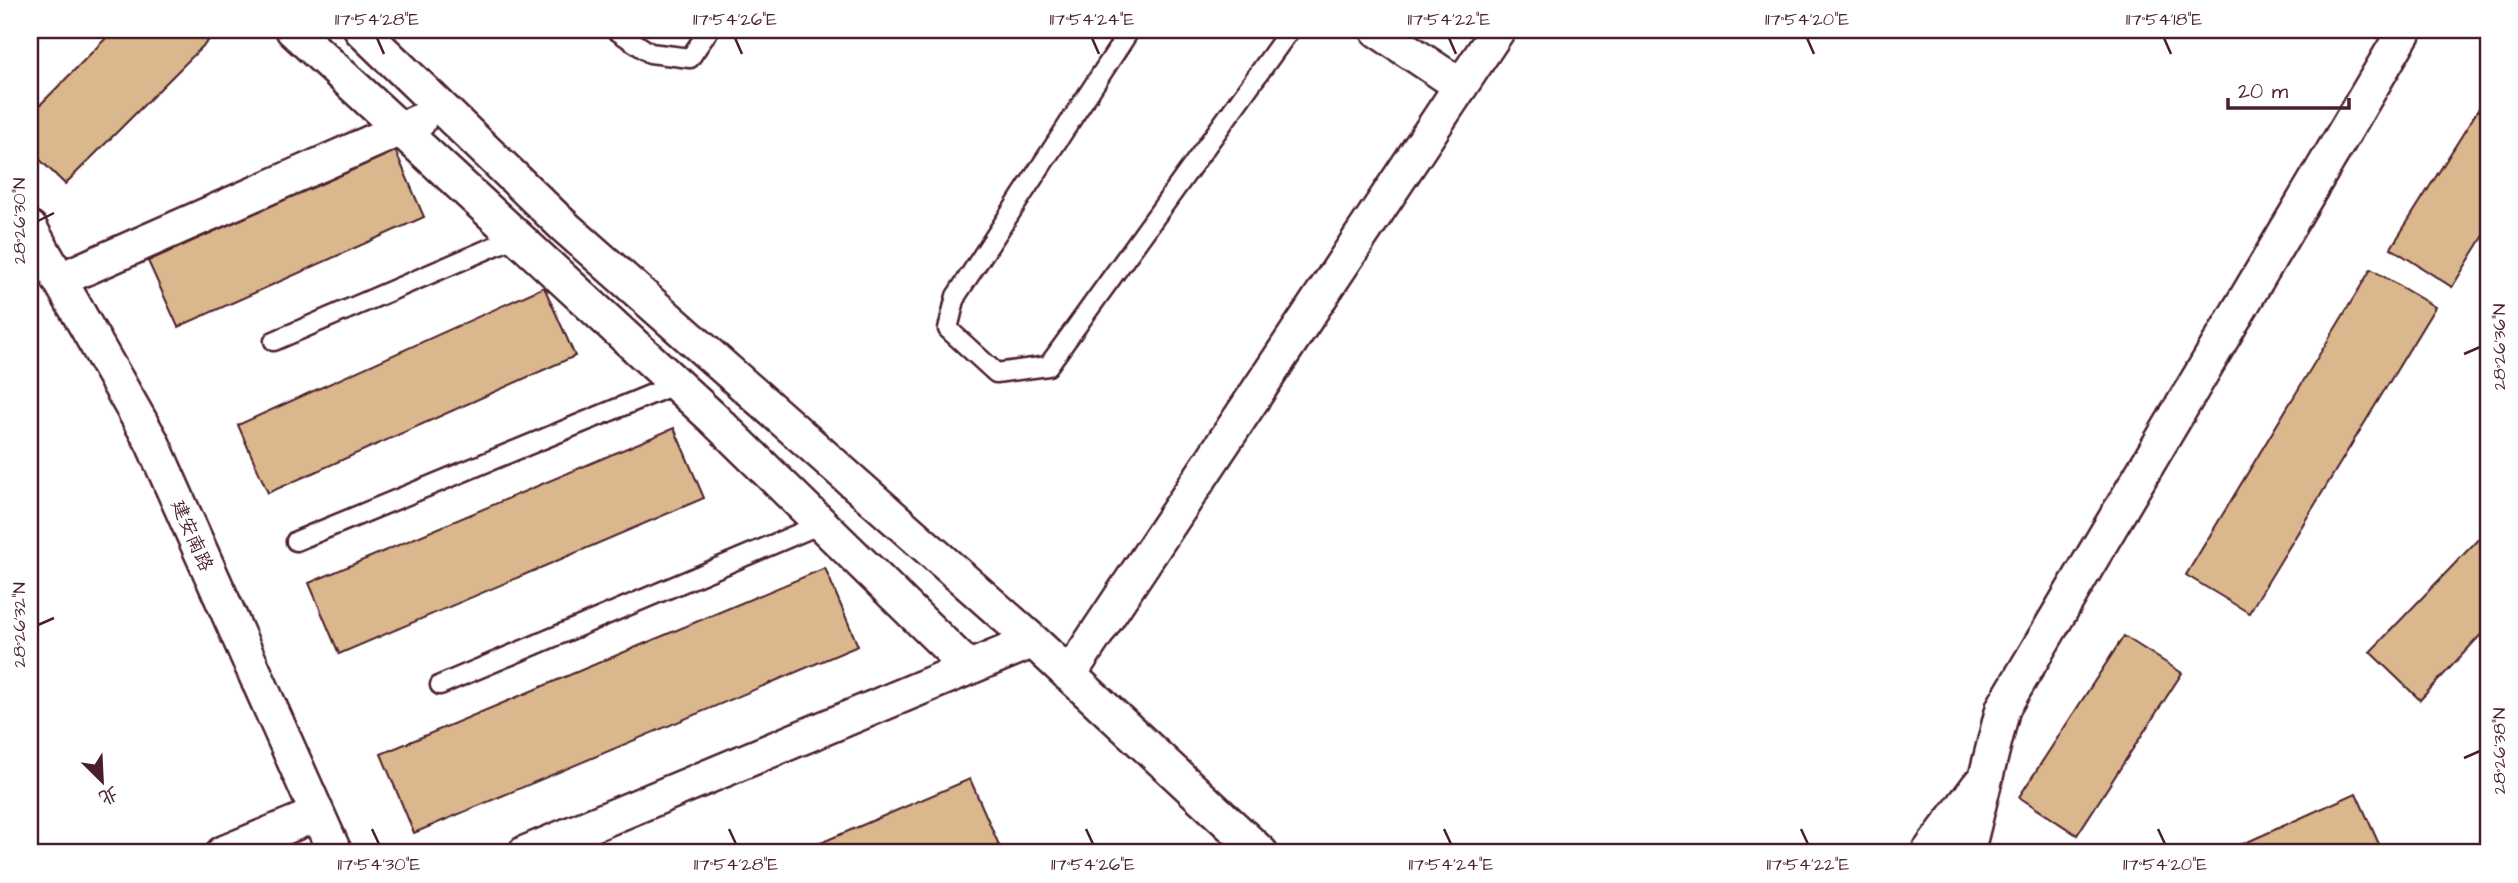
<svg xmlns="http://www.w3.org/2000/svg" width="2518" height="883" font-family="'Architects Daughter','LXGW WenKai TC',sans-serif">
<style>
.building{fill:#dab78c;stroke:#4a1f2b;stroke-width:2}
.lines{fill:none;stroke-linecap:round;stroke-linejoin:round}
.service-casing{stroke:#4a1f2b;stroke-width:23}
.minor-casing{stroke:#4a1f2b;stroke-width:38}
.service{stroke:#fff;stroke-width:18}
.minor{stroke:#fff;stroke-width:33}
.ticks{fill:none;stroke:#4a1f2b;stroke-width:2.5}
.labels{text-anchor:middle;stroke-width:7;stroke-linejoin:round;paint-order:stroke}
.street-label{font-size:19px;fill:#4a1f2b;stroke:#fff}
.neatline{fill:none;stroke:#4a1f2b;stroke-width:2.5}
.ticks-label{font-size:18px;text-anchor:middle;fill:#4a1f2b}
</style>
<rect width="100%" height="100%" fill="#fff"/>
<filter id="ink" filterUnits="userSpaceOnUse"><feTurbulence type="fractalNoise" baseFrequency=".0143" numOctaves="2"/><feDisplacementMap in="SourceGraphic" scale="14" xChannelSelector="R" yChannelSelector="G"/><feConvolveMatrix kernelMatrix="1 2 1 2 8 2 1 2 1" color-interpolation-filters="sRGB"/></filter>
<g filter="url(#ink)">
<!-- building -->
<path class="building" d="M114,30H219L65,184L30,150V115Z
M2488,94V229L2452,287L2391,248Z
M395,150L424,217L178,327L148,261Z
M2371,269L2435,307L2249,613L2186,575Z
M544,287L575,356L268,493L238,425Z
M674,428L704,498L339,654L309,583Z
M2488,529V627L2420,700L2370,652Z
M825,568L858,646L414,833L381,754Z
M2124,636L2182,673L2077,835L2019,797Z
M970,779L999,845L979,853H797Z
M2356,793L2383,853H2223Z"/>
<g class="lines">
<defs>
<path id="service" d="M616,30L650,53L690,58L709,30
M1130,30L956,296L948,329L996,373L1048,366L1290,30
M274,341L516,237
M296,541L676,384
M440,685L821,524"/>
<path id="minor" d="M293,30L713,418L969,668
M361,30L564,226L1033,641L1261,853
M1377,30L1461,86
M30,228L152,442L335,853
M59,280L419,121
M1069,675L1498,30
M223,853L317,814
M525,853L1033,641
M1928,853L1978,786
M1967,853L2003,708L2405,30"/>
</defs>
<!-- service casing -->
<use href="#service" class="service-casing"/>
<!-- minor casing -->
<use href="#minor" class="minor-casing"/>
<!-- service -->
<use href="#service" class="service"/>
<!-- minor -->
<use href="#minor" class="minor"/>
</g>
</g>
<!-- ticks -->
<path class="ticks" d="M377,38L384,54M735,38L742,54M1092,38L1099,54M1449,38L1456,54M1807,38L1814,54M2164,38L2171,54M38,221L54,213M2464,354L2480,347M38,625L54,618M2464,758L2480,751M372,829L379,844M729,829L736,844M1086,829L1093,844M1444,829L1451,844M1801,829L1808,844M2158,829L2165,844"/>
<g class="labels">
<!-- street labels -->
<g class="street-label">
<text transform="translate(193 535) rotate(66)" y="7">建安南路</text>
</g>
</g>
<!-- margin -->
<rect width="2518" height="883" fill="none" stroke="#fff" stroke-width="77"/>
<!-- north arrow -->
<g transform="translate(102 781) rotate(156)" stroke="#ffffff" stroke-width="5" paint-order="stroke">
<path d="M0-5L12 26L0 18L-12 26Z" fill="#4a1f2b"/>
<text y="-10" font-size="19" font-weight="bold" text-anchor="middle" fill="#4a1f2b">北</text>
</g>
<!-- scale -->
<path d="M2228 98v10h121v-10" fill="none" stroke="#4a1f2b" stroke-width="3.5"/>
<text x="2238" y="98" font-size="21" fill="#4a1f2b" stroke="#ffffff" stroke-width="5" paint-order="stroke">20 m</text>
<rect x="38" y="38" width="2442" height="806" class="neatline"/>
<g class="ticks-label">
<text x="377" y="25">117°54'28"E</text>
<text x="735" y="25">117°54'26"E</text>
<text x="1092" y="25">117°54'24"E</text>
<text x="1449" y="25">117°54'22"E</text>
<text x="1807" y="25">117°54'20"E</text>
<text x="2164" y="25">117°54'18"E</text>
<text transform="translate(19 221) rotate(-90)" y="6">28°26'30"N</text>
<text transform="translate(2499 347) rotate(-90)" y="6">28°26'36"N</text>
<text transform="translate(19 625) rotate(-90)" y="6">28°26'32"N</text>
<text transform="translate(2499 751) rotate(-90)" y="6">28°26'38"N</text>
<text x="379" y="870">117°54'30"E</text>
<text x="736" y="870">117°54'28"E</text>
<text x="1093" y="870">117°54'26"E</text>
<text x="1451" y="870">117°54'24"E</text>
<text x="1808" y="870">117°54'22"E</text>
<text x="2165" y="870">117°54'20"E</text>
</g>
</svg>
